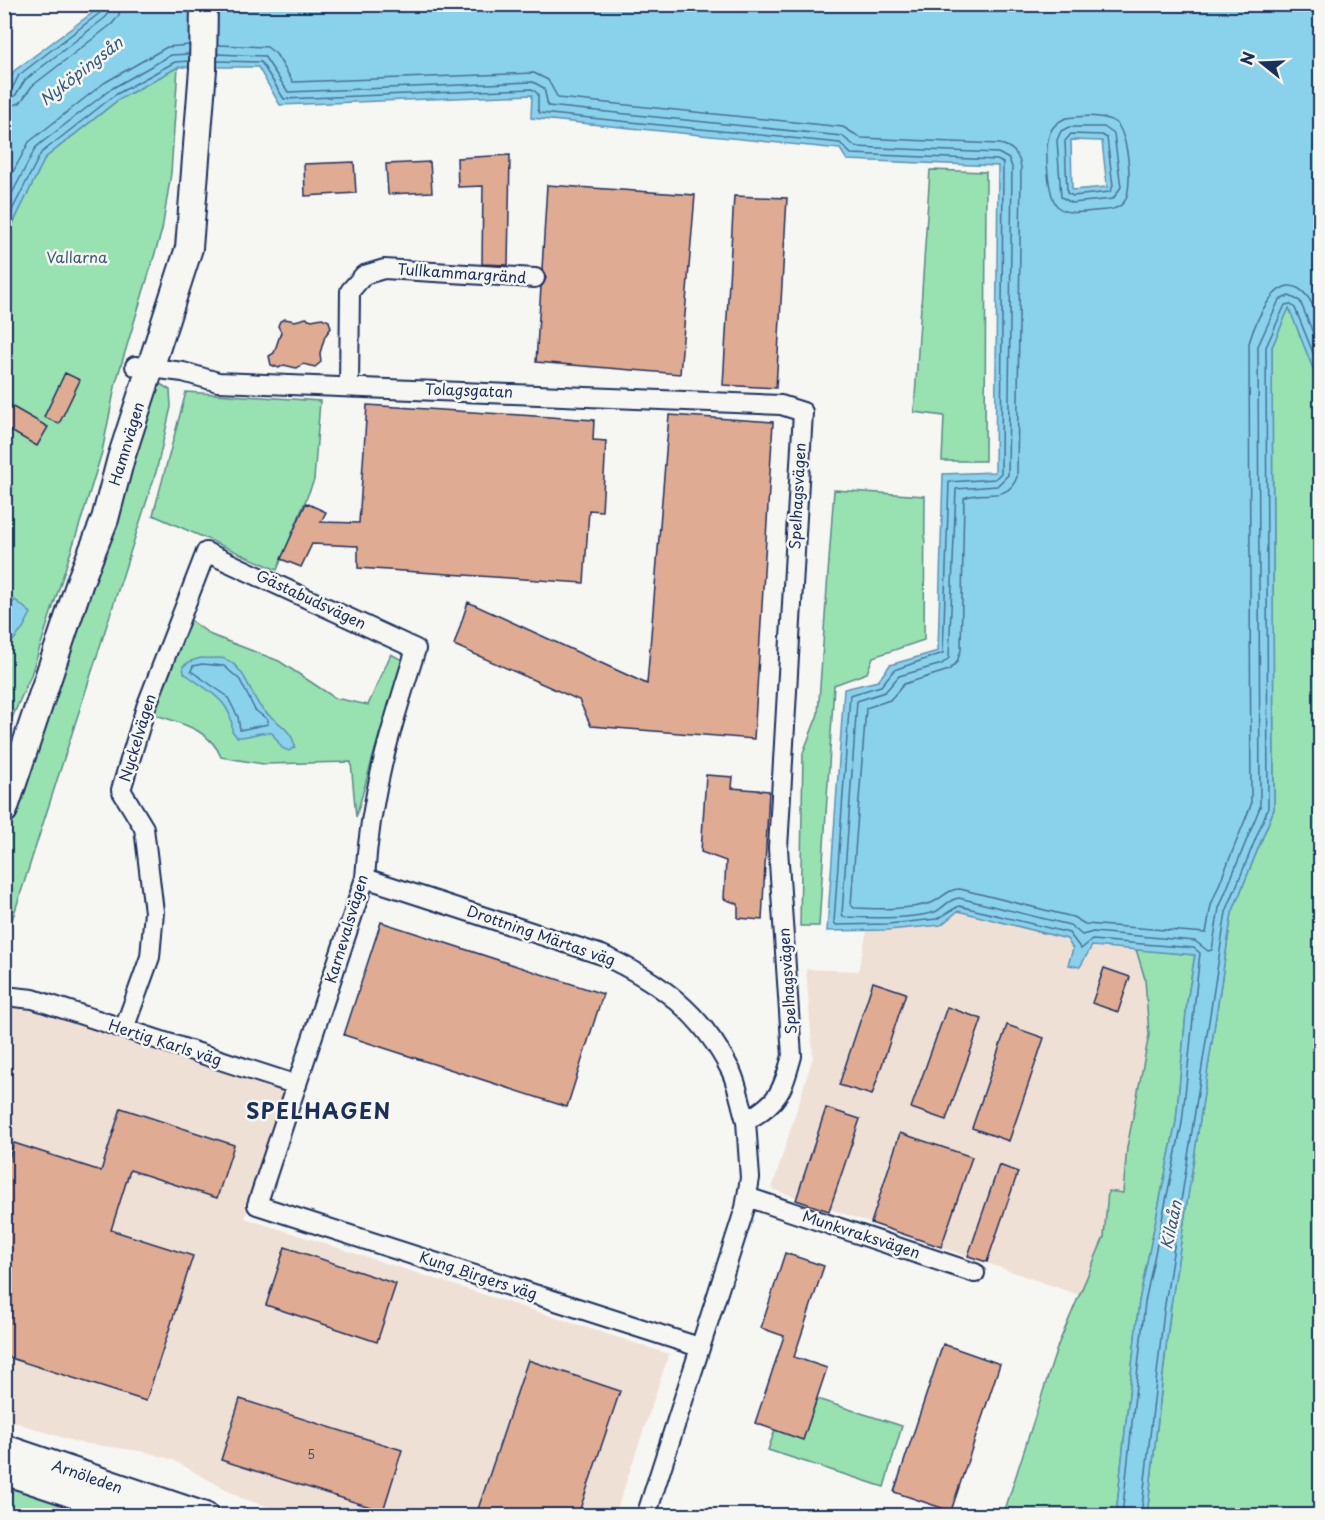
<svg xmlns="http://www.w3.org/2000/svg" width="1325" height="1520" font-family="'Playpen Sans',sans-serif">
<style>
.built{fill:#efe0d6}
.green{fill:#98e1b1;stroke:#5a8888;stroke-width:1.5}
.water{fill:#8ad2ec;stroke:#5e91b3;stroke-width:1.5;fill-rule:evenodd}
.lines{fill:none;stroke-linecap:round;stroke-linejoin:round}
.shore{stroke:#477097;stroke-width:1.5}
.building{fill:#dfac93;stroke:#1b2f5e;stroke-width:1.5}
.street-casing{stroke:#1b2f5e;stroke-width:22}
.secondary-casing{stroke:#1b2f5e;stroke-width:30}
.street{stroke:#f6f6f2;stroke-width:18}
.secondary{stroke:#f6f6f2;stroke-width:26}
.labels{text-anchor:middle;stroke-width:5;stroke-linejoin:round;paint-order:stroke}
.number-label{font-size:12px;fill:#4c4e6b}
.park-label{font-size:15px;fill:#3a5c73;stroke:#f6f6f2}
.street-label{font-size:15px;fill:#1b2f5e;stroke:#f6f6f2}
.water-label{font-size:16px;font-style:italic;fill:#375882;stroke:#f6f6f2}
.district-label{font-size:21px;font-weight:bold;letter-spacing:1.5px;fill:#1b2f5e;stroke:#f6f6f2}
</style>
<rect width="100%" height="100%" fill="#f6f6f2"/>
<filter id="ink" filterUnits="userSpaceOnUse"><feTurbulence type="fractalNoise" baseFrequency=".0167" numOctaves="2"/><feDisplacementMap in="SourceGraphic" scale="12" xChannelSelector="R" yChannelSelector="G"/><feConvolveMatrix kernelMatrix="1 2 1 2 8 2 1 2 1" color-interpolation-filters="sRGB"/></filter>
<g filter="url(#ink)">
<!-- built -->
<path class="built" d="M958,911L1067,939L1080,967L1091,946L1136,949L1145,979L1149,1035L1127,1147L1123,1193L1108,1191L1104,1237L1079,1295L772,1189L813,1057L806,969L858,971L867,931L941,925Z
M5,993L110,1033L286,1092L245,1218L669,1354L615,1515H294L241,1498L173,1460L146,1452L76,1442L5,1419Z"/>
<!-- green -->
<path class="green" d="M178,67L171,173L162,230L116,382L102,452L83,514L31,675L5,734V240L45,158L118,100Z
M930,170L986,172L985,461H942L944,416L914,412Z
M1289,307L1320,386V1515L1147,1516L1171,1305L1232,913L1274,809L1272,347Z
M157,382L170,390L171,407L156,472L5,942V829L80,600Z
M186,392L320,401L314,480L277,570L153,515Z
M834,490L925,496L924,640L873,657L867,673L834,685L819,926H800L803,753L818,714Z
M189,619L211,635L279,661L335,698L368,705L391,654L406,662L380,732L356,817L351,762L263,764L221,757C210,729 180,723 153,714Z
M1136,949L1195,955L1187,1002L1176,1122L1139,1301L1116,1515L1003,1516L1058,1345L1104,1237L1108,1191L1123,1193L1127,1147L1149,1035L1145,979Z
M817,1399L902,1426L884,1487L768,1450L775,1430L803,1439Z
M5,1478L117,1515H5Z"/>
<!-- water -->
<path class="water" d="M103,5H1320V386L1289,308L1272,347L1274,809L1232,913L1170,1312L1147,1515H1116L1139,1301L1176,1122L1187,1002L1195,955L1092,946L1080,967L1068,965L1073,949L1067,939L958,911L941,925L888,930L827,931L844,689L878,681L890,665L938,651L943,474L995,472L998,166L847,160L840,149L531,118L532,95L280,105L258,67H178L118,100L45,158L5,240V90L14,71ZM1071,140L1102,141L1107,187L1072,190Z
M15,600L31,613L22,630L5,650V612Z
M201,658C208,659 219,657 225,659C244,667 249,689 259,705C269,720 292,726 295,747L289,751L282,748L272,733C259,730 250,738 237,737L232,731C234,701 205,689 184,673L183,666L191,661Z"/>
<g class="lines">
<!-- shore -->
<path class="shore" d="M218,45L267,47L276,54L293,82L534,73L548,80L558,98L843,127L861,138L999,144C1012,146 1019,154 1021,167L1017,477C1007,504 983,489 964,498L961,650L957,662L949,670L904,684L890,700L866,708L851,905L854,908C877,909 908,910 931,903C942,899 947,889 960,889L1073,917L1085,924L1206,933L1211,905L1251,805L1249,343C1255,323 1279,262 1307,296C1314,304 1317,317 1320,326
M217,54L264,56L288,92L533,82L544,88L548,106L842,136L856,147L998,153L1009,159L1012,167L1008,475L997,486L956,489L949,658L942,664L899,676L885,692L857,701L842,914L844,917C867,918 914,919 935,912C944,908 948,899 959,898L1070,925L1082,935L1093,932L1195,941L1208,951L1212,950L1219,908L1260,807L1258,346L1279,300L1289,296L1300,301L1320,350
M217,61L261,62L284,99L532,89L538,94V110L540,113L840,143L851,154L997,160L1003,163L1001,473L995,479L949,482L943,653L894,670L881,686L850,695L834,922L836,925L888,924L937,919L959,906L1069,933L1081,949L1092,940L1194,948L1200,953L1182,1123L1145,1302L1122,1516
M4,91L12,89L19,75L101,12L104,4
M4,99L15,96L25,80L106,17L111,4
M4,108L20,103L32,86L112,24L119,15L120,4
M1066,118C1080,116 1105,114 1116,123C1128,133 1134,189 1124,202C1117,211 1105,210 1095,211C1083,212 1069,215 1059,208C1047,198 1044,147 1050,133C1053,125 1059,121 1066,118Z
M1069,127H1104L1114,134L1121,187L1113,199L1072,203L1061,197L1057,140L1061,131Z
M1071,134L1102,135L1107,138L1113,186L1110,192L1073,196L1067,193L1065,141Z
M4,189L29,142L104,83L167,47L189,45
M4,209L36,147L111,89L171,55L189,54
M4,226L41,153L115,95L175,62L189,61
M202,664L224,666L240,680L255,710L268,720V724L240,730L238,717L227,696L191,671L193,666Z
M1141,1516L1164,1311L1226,912L1268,808L1266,347L1285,305L1290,304L1295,308L1320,370"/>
</g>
<!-- building -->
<path class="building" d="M510,155L508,265L482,264L483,186L458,187L457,158Z
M354,162L356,193L305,196L304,164Z
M430,162L432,192L388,194L386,164Z
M547,185L695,195L680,374L536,362L541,287L546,278L542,269Z
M734,196L787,198L776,388L723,385Z
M306,318L312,320L322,318L329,321L331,328L325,336L320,353L321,362L315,367L303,364L296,368L284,365L279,368L271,365L269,356L274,353L281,332L278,326L280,321L285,319L295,321Z
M65,373L80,380L59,424L44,417Z
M4,402L48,427L37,446L4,427Z
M367,405L594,420L593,440L606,441L602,511L589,510L584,583L358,568V546L312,544L301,567L281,559L306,503L326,512L321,522L359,523Z
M669,415L773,422L754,739L591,726L579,700L454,645L468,602L647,684Z
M706,775L733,777L732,788L769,791L762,920L738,918V904L724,899L726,861L701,852Z
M381,922L603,994L567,1107L344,1035Z
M1104,968L1130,977L1118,1012L1092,1003Z
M873,982L906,993L872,1095L839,1085Z
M947,1007L982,1019L946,1120L911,1108Z
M1007,1025L1044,1038L1009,1141L972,1128Z
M121,1108L234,1145L217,1198L130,1170L111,1230L193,1256L146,1401L4,1356V1173L14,1143L101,1171Z
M826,1108L860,1119L829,1211L796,1200Z
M900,1133L972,1157L941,1247L871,1223Z
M999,1165L1018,1172L987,1262L968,1256Z
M285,1247L396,1284L377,1342L266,1305Z
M785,1253L824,1266L794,1357L827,1368L803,1440L755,1423L784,1336L761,1328Z
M943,1344L1000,1364L951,1511L894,1492Z
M528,1360L620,1391L578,1515H476Z
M240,1399L402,1450L383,1511L221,1460Z"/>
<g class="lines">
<defs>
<path id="street" d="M135,366L183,372L218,382L781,405L803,412L778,848L792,1056C782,1092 779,1102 746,1121L750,1178L745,1208L646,1516
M349,387L350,291L364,275L384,269L535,278
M365,878L602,955C659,981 702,1013 731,1071C738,1086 741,1105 746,1121
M4,996L33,999L297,1085
M124,1029L150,957L154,912L144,828L121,790L146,707L206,552L416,649C391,728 370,794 365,878L257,1205L699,1347
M747,1197L975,1273"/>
<path id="secondary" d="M4,810L81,579L105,519L121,458L189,248L203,69L204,4
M4,1448L205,1516
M4,1471L139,1516"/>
</defs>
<!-- street casing -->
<use href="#street" class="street-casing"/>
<!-- secondary casing -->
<use href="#secondary" class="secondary-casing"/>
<!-- street -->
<use href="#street" class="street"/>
<!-- secondary -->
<use href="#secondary" class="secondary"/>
</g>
</g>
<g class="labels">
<!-- number labels -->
<g class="number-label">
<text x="311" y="1459">5</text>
</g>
<!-- park labels -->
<g class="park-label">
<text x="77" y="263">Vallarna</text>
</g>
<!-- street labels -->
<g class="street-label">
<text transform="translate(462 274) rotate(4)" y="5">Tullkammargränd</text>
<text transform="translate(469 391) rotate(2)" y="5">Tolagsgatan</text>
<text transform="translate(127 444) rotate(-73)" y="5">Hamnvägen</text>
<text transform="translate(798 496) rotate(-87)" y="5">Spelhagsvägen</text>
<text transform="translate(311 600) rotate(25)" y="5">Gästabudsvägen</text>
<text transform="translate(138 738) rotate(-73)" y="5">Nyckelvägen</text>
<text transform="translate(347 929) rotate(-73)" y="5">Karnevalsvägen</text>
<text transform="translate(541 936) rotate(19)" y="5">Drottning Märtas väg</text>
<text transform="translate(788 981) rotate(-94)" y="5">Spelhagsvägen</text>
<text transform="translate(165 1043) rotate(18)" y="5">Hertig Karls väg</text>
<text transform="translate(861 1235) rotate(18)" y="5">Munkvraksvägen</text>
<text transform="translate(478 1276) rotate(18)" y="5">Kung Birgers väg</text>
<text transform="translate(87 1477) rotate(19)" y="5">Arnöleden</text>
</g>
<!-- water labels -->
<g class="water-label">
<text transform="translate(81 71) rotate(-38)" y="6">Nyköpingsån</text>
<text transform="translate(1171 1225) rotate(-78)" y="6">Kilaån</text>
</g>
<!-- district labels -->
<g class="district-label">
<text x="319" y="1119">SPELHAGEN</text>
</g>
</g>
<!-- margin -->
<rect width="1325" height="1520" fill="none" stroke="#f6f6f2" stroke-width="24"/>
<rect x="12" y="12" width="1301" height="1496" fill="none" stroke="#1b2f5e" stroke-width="2" filter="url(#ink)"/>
<!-- north arrow -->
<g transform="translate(1262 63) rotate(288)" stroke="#f6f6f2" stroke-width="4.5" paint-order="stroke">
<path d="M0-4.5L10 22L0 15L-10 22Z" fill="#1b2f5e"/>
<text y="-9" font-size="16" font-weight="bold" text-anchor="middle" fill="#1b2f5e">N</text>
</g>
</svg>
